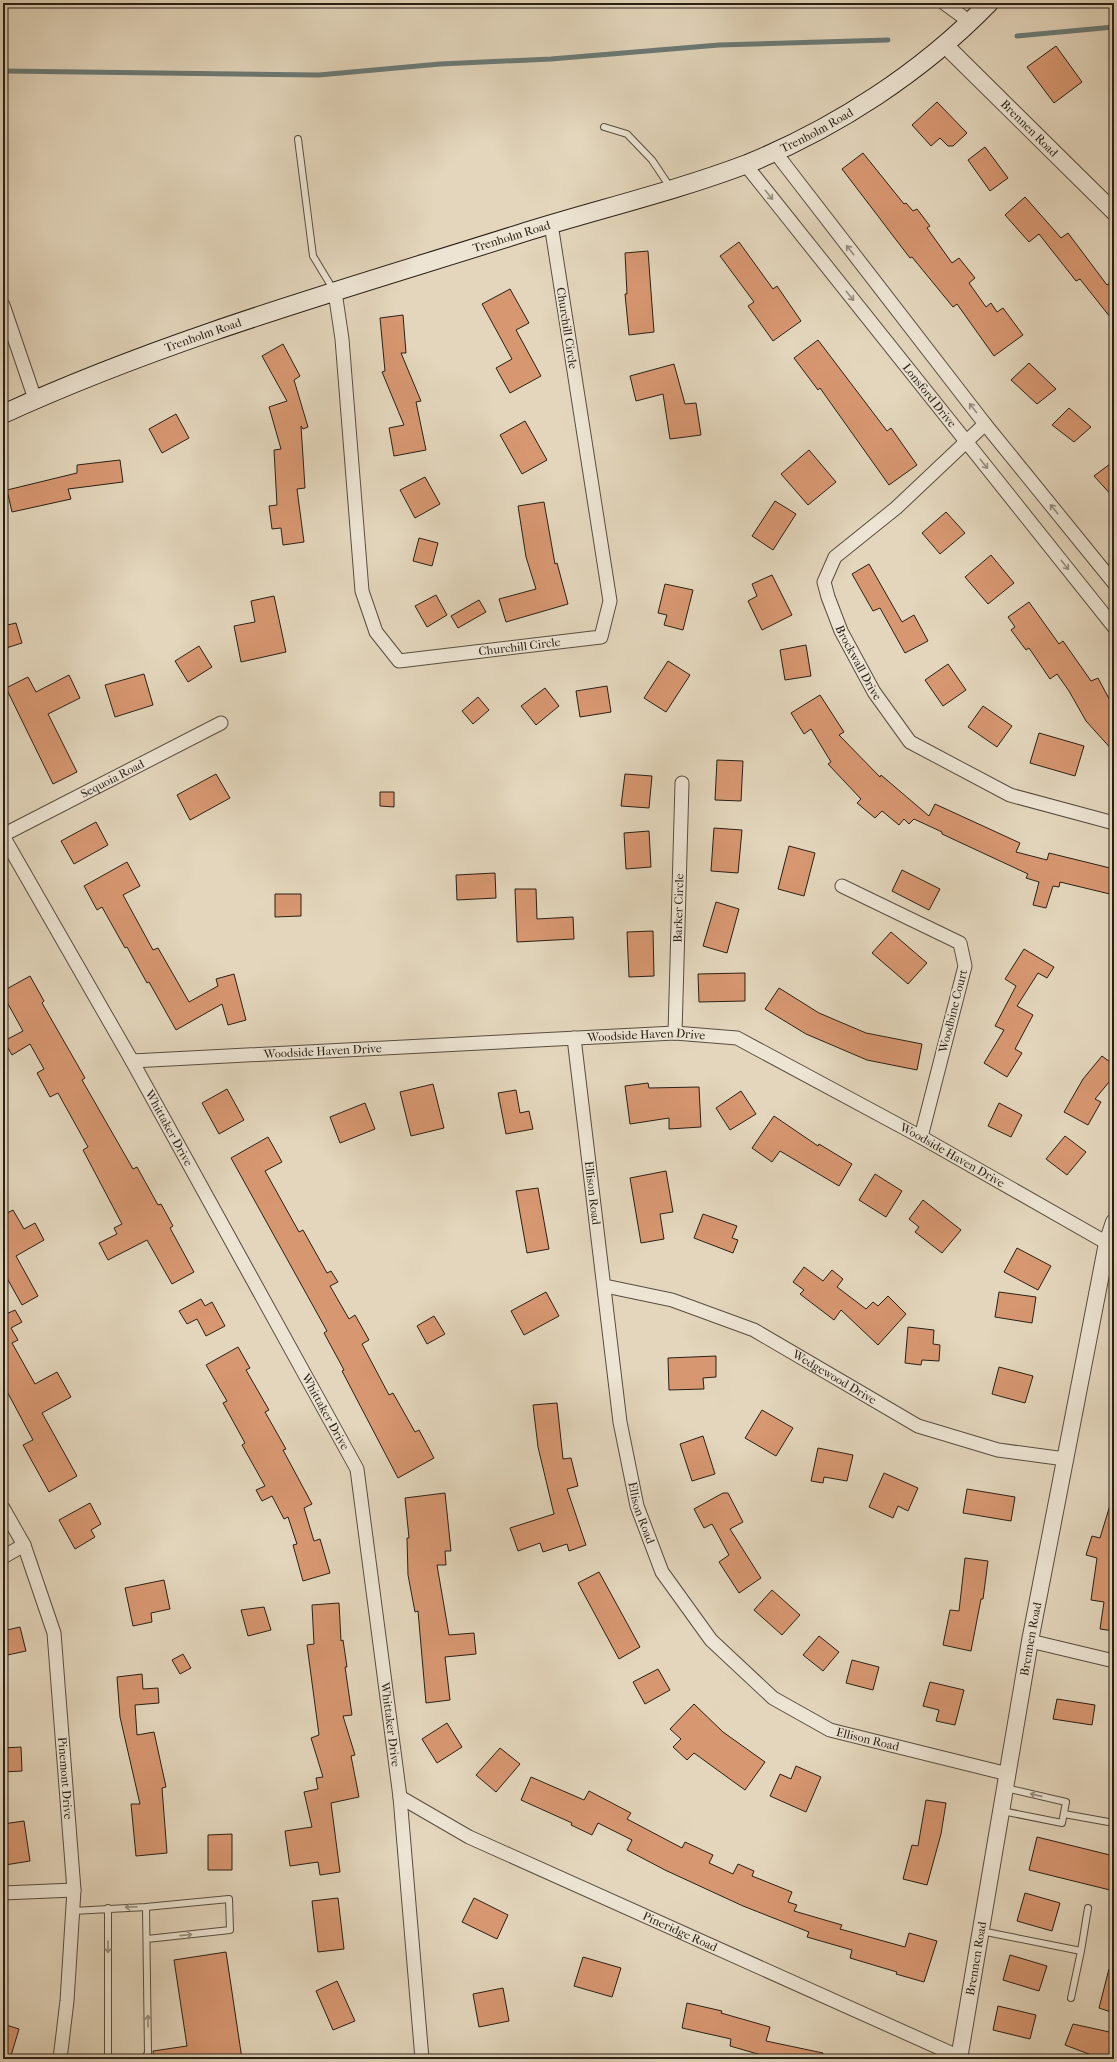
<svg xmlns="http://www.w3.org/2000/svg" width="1117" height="2062" font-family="'IM FELL French Canon',serif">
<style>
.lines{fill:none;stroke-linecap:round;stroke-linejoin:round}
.stream{stroke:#6b7b77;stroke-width:5}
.building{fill:#d79771;stroke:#2a2015}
.service-casing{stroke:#584e3f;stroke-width:8}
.minor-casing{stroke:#584e3f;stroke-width:15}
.tertiary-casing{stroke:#584e3f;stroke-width:18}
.secondary-casing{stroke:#2a2015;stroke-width:20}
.service{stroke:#ede4d3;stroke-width:6}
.minor{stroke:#ede4d3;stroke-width:13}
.tertiary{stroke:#ede4d3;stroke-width:16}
.secondary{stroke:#ede4d3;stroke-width:18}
.oneway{stroke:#958c7e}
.labels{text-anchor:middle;stroke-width:4;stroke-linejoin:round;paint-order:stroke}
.street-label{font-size:12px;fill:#2a2015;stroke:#ede4d3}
</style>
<rect width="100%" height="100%" fill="#e3d6bc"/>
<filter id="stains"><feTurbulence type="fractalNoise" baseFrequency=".005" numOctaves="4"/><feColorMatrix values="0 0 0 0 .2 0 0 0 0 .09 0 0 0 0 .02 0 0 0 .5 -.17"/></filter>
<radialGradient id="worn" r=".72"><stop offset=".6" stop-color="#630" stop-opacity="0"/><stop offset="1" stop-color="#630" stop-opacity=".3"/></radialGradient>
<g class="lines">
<!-- stream -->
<path class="stream" d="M1017,36L1114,27
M3,71L319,75L440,64L551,59L719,45L888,40"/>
</g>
<!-- building -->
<path class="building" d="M1056,46L1082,82L1054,103L1027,67Z
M937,102L967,133L953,146H948L940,138L931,146L912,125Z
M985,147L1008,178L990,191L968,160Z
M863,153L904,204L906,203L913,211L917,209L930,226L927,228L952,263L959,258L975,278L969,283L986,307L991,303L997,312L1003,308L1023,335L994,356L957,304L953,307L912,257L910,258L842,169Z
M1025,197L1061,238L1068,233L1107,285L1114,280V322L1080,279L1076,281L1039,234L1029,242L1005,215Z
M739,242L773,289L777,286L801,321L773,341L748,306L754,302L720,256Z
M648,251L654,332L629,335L625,294H627L625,253Z
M510,289L529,323L516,330L541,376L510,393L496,368L512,359L482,304Z
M403,315L406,353H401L421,401L416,402L426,450L394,456L389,428L404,425L382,372L385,371L380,318Z
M818,340L887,431L891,428L917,465L889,485L820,388L818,390L794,358Z
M283,344L300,376L294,380L308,427L303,429L301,426L305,488L297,489L304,542L283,545L281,528L272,529L269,506L277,505L274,450L281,449L269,407L287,401L262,356Z
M1029,363L1056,389L1037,404L1011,380Z
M674,364L685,404L696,403L701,435L670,439L663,394L636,401L630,376Z
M1069,408L1091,427L1074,442L1052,425Z
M176,414L189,438L162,453L149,429Z
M525,421L547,460L522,474L500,435Z
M809,450L836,482L808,505L781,474Z
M120,460L123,482L68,489L71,499L12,512L7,490L77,473V465Z
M1114,461V498L1094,476Z
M425,477L440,504L415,518L400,490Z
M775,501L796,514L773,550L752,536Z
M544,502L555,564L557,563L568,604L506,622L499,599L536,589L526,557L518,506Z
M946,512L965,533L940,554L922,533Z
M419,538L438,543L432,566L413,561Z
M991,555L1014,583L988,604L965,577Z
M869,564L902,622L914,615L928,641L905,653L880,608L873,611L852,574Z
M772,575L792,615L762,630L748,601L757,596L752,584Z
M665,584L693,590L683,630L664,625L667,615L658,613Z
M436,595L447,615L427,627L415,606Z
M274,596L286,652L241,662L234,626L255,622L251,601Z
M479,600L486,612L458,628L451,616Z
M1029,602L1059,644L1063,641L1091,681L1098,678L1114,708V752L1086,721L1069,691L1057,674L1050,679L1029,648L1026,650L1011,630L1015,627L1008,617Z
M16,623L22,643L3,649V626Z
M806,645L811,676L785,680L780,650Z
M199,646L212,667L188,682L175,661Z
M668,661L690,675L666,712L644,698Z
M948,664L966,690L943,706L925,680Z
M144,674L153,705L115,717L105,685Z
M69,675L80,698L48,714L77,772L53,784L6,688L28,677L36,692Z
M607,686L611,712L580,717L576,691Z
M545,688L559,706L536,725L521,706Z
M820,695L844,732L839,735L880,777L881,775L929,816L935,804L1020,843L1016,852L1047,860L1049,853L1114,869V895L1060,882L1059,887L1053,886L1046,908L1033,905L1039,882L1026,878L1028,874L942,834V832L914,819L909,824L904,819L899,825L882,811L875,818L857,803L861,799L828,764L831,762L811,729L804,734L791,713Z
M478,697L489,710L473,724L462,711Z
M983,706L1012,726L997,747L968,727Z
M1039,733L1084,746L1075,776L1030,763Z
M717,760L743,761L741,801L715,800Z
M216,774L230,798L190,820L177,795Z
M625,774L652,776L649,808L621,806Z
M380,792H394V807L380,806Z
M96,822L108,845L74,864L61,841Z
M714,828L742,830L738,873L711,871Z
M649,831L651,867L626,869L624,833Z
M789,846L815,853L804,896L778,889Z
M127,862L140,886L123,895L153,950L158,948L189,1002L218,986L216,979L234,974L246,1020L228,1025L222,1004L176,1030L149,982L147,983L127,947L125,948L102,907L97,910L84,886Z
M902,870L940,889L929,910L892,891Z
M495,873L496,898L457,900L456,875Z
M515,889H536L537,919L573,917L574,939L517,942Z
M275,894H301V916L275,917Z
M716,902L739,909L727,953L703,946Z
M653,931L654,976L629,977L627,932Z
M891,932L927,963L908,984L872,953Z
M1024,949L1054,967L1047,978L1038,973L1017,1006L1033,1015L1015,1049L1022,1053L1007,1077L984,1063L1004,1030L995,1026L1016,986L1005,979Z
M745,973V1001L699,1002L698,974Z
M30,976L44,1001L42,1003L85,1078L82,1080L133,1169L137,1167L158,1205L161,1204L173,1226L170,1228L194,1272L172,1284L147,1240L108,1260L99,1243L117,1234L114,1228L122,1224L83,1150L88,1147L58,1093L50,1097L37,1073L44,1069L30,1044L12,1055L4,1041L23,1031L3,995V991Z
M779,988L819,1013L866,1033L922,1044L917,1070L867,1060L806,1034L765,1009Z
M1102,1056L1114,1065V1076L1095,1099L1101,1102L1088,1125L1064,1112L1083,1079Z
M648,1083L649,1088L699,1087L701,1127L669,1129V1118L630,1124L625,1086Z
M433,1084L444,1128L411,1136L400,1092Z
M227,1089L244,1120L219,1134L202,1103Z
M516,1090L520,1113L529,1111L533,1129L506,1134L498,1093Z
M741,1091L756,1114L730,1130L716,1108Z
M365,1103L375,1129L340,1143L330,1117Z
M999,1103L1022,1115L1011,1137L988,1126Z
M774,1116L818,1146L819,1144L852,1164L839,1186L780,1151L772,1162L752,1148Z
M1065,1136L1086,1152L1067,1175L1046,1159Z
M268,1137L282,1162L265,1171L299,1232L303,1230L327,1273L331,1271L338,1282L330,1286L349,1319L355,1315L369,1340L362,1344L389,1395L393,1393L415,1432L419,1430L434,1458L398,1478L342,1371L344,1370L324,1333L327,1331L231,1158Z
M666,1171L673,1212L660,1214L664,1239L641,1243L630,1178Z
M875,1174L902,1191L886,1217L859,1200Z
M538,1188L549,1249L527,1253L516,1191Z
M923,1200L961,1230L942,1253L915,1232L919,1227L909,1219Z
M13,1210L24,1229L35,1223L44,1240L16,1256L38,1296L22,1305L3,1271V1215Z
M703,1214L737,1226L732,1238L738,1240L733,1253L694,1238Z
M1017,1248L1051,1266L1038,1290L1004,1272Z
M804,1267L823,1281L832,1270L843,1279L837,1287L866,1309L873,1302L878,1306L888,1296L906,1314L878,1345L841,1310L834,1320L800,1294L804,1290L793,1282Z
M546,1292L559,1316L524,1335L511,1311Z
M999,1292L1036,1297L1032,1323L995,1317Z
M201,1299L205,1306L212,1302L225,1326L206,1336L197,1319L187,1324L179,1311Z
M15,1310L22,1322L11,1328L18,1340L12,1343L35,1384L57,1372L71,1397L42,1413L77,1476L49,1492L23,1445L33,1440L3,1384V1313L4,1315Z
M434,1316L445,1334L427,1344L417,1326Z
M908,1327L934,1330L933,1344L940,1345L939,1361L922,1360L921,1365L905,1363Z
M238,1347L250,1368L246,1370L269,1410L265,1412L286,1449L283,1450L312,1504L304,1508L314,1541L320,1539L330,1573L303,1581L293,1545L297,1544L288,1517L284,1519L272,1496L262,1501L256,1490L265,1486L242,1445L245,1443L223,1403L227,1401L206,1365Z
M716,1356V1377L703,1378L704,1389L669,1390L668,1358Z
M999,1367L1033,1376L1025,1403L992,1394Z
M557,1403L563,1459L571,1458L578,1486L567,1489L586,1545L569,1551L567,1544L543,1552L540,1543L518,1551L510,1528L554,1514L538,1447L533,1405Z
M762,1410L793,1428L776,1456L745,1438Z
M703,1436L715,1474L692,1481L680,1444Z
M818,1448L853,1455L847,1481L824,1477L823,1483L811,1481Z
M884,1473L918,1488L908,1511L898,1506L893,1518L869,1507Z
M967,1489L1015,1497L1011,1521L963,1513Z
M445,1493L451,1551H445L446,1565H437L449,1635L474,1633L476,1654L445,1657L450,1700L426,1703L418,1611L415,1612L408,1575L407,1538H409L405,1498Z
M723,1493H728L743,1522L730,1529L761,1578L739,1593L719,1562L729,1555L712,1524L704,1528L694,1509Z
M1111,1502L1114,1503V1631L1100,1629L1104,1602L1091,1600L1097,1558L1086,1555L1092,1536L1100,1538Z
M90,1503L101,1524L91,1530L95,1537L75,1549L59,1520Z
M965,1558L988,1561L983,1599H981L971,1651L943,1645L950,1610L959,1611Z
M599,1572L640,1647L619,1659L578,1583Z
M164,1580L170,1609L151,1613L152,1622L133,1626L125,1588Z
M772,1590L800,1615L782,1635L754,1610Z
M339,1603L341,1641L343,1640L347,1667H345L352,1715L343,1716L355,1755L351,1756L359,1797L331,1803L340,1872L320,1875L318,1862L290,1866L285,1831L312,1827L304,1792L318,1789L316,1778L323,1777L311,1738L319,1735L307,1645L314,1644L312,1605Z
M264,1607L271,1630L248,1636L241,1610Z
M20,1627L26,1651L3,1656V1631Z
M819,1636L839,1652L823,1671L803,1655Z
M183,1654L191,1668L180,1674L172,1660Z
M852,1660L879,1667L873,1690L846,1683Z
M658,1669L670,1690L645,1704L633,1682Z
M142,1674L143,1689L158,1688L159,1703L135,1705L137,1735L154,1732L166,1787L162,1788L167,1853L136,1856L131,1804H140L120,1717L117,1677Z
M930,1682L964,1690L955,1725L936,1721L939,1710L923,1706Z
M1057,1699L1095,1705L1092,1725L1053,1719Z
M694,1704L723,1732L765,1762L745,1790L694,1753L687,1760L673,1747L681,1739L670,1729Z
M447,1723L462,1747L437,1763L422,1739Z
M21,1747L22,1771L3,1772V1748Z
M500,1748L520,1764L496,1792L476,1775Z
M796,1766L821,1777L806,1812L770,1796L780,1774L791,1779Z
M531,1777L584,1800L589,1791L631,1813L627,1819L682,1848L685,1842L713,1855L709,1863L733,1874L738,1864L754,1871L752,1876L792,1892L788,1902L797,1905L794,1911L842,1925L840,1929L905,1947L909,1933L937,1941L924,1982L896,1974L897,1972L850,1958L852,1950L807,1937L809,1932L743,1906L665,1870L627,1850L632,1840L598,1823L592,1835L571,1825L572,1823L521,1800Z
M926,1800L946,1803L941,1834L927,1885L903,1879L912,1845L918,1846Z
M24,1821L30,1861L5,1865L3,1824Z
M232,1834V1870H208V1835Z
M1037,1837L1114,1856V1891L1029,1870Z
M1025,1893L1060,1903L1052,1931L1017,1921Z
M338,1898L344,1949L318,1952L312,1901Z
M474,1898L508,1915L497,1939L462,1922Z
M226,1952L242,2059H154L153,2051L187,2046L174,1960Z
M1010,1955L1047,1966L1039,1991L1003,1980Z
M583,1957L621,1968L612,1997L574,1986Z
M1109,1969L1114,1970V2013L1099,2008Z
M337,1981L355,2021L333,2030L316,1991Z
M503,1988L509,2021L479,2027L473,1994Z
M687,2003L722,2011L721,2013L770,2027L766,2041L823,2053L822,2059H775L730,2046L731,2039L682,2028Z
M998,2006L1036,2015L1030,2039L993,2030Z
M3,2024L19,2029L10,2059H3Z
M1073,2024L1114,2033V2052L1111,2059H1102L1065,2045Z"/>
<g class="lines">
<defs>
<path id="service" d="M604,127L627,134L652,160L670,187
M298,139L313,256L333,289
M1002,1811L1062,1823L1066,1802L1006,1788
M1064,1814L1114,1823
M146,1907L229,1899L230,1930L147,1939
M73,1911L146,1907L148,2053L144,2059
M981,1931L1081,1951
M1071,1998L1081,1951L1088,1908
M108,2059V1908"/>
<g id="minor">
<path d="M944,3L970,22"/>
<path d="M775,152L985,424L1114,583"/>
<path id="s1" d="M745,164L1114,627"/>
<path id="s2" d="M335,292L342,339L362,591L376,632L399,661L601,637L610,601L551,224"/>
<path d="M3,305L35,399"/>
<path id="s3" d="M985,424L896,508L835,557L824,582L828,597L841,631L874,692L910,742L1010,795L1114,823"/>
<path id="s4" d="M3,835L221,723"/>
<path id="s5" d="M3,836L132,1061L357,1469L400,1797L422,2059"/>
<path d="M842,886L960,943L965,966L921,1137"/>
<path id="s6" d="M675,1033L682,783"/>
<path id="s7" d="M574,1038L620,1422L637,1506L662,1572L711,1640L773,1698L830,1730L1008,1774"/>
<path id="s8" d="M132,1061L675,1033L737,1038L921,1137L1107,1243"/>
<path id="s9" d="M605,1286L672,1300L754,1330L918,1426L998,1450L1065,1459"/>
<path id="s10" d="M3,1508L24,1545L54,1633L74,1890L67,2001L60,2059"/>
<path d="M3,1557L24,1545"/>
<path d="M1030,1641L1114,1661"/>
<path id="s11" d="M400,1797L469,1837L964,2059"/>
<path d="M3,1893L74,1890"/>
</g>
<g id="tertiary">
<path id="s12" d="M944,44L1114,212"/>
<path id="s13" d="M959,2059L1030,1641L1107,1243L1114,1222"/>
</g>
<g id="secondary">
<path id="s14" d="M3,414C169,338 345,289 519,234C595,210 673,192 747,164C836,128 922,72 989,3"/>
</g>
</defs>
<!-- service casing -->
<use href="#service" class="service-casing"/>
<!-- minor casing -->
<use href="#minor" class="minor-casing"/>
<!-- tertiary casing -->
<use href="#tertiary" class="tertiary-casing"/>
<!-- secondary casing -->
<use href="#secondary" class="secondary-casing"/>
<!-- service -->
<use href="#service" class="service"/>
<!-- minor -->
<use href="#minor" class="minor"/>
<!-- tertiary -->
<use href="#tertiary" class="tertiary"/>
<!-- secondary -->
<use href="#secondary" class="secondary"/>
</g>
<!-- one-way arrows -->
<defs><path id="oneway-shaft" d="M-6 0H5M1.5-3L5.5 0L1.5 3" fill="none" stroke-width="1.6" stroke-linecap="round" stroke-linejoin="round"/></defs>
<g class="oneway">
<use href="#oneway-shaft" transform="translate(769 195) rotate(51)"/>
<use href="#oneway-shaft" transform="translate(850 250) rotate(-128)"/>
<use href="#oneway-shaft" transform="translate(850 296) rotate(51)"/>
<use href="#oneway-shaft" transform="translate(973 408) rotate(-128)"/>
<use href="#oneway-shaft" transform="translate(984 464) rotate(51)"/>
<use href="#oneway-shaft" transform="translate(1054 509) rotate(-129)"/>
<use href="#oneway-shaft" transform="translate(1065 565) rotate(51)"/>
<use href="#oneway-shaft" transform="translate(1036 1795) rotate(-167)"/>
<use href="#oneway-shaft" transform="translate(131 1907) rotate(178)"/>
<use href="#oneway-shaft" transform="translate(186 1935) rotate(-6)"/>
<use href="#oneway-shaft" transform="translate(108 1947) rotate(90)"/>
<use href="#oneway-shaft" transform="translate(148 2021) rotate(-90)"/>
</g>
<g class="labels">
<!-- street labels -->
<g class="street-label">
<text dy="4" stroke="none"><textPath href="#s12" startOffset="120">Brennen Road</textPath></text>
<text dy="4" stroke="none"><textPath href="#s14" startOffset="863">Trenholm Road</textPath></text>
<text dy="4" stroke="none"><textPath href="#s14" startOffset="539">Trenholm Road</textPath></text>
<text transform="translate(567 328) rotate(81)" y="4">Churchill Circle</text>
<text dy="4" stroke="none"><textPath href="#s14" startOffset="215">Trenholm Road</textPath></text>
<text dy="4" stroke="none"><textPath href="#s1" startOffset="296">Lonsford Drive</textPath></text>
<text dy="4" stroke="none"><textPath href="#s2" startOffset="502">Churchill Circle</textPath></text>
<text dy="4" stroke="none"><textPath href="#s3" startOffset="316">Brockwall Drive</textPath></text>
<text dy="4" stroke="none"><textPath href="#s4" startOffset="123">Sequoia Road</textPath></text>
<text dy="4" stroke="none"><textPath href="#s6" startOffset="125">Barker Circle</textPath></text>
<text transform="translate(953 1011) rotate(-76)" y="4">Woodbine Court</text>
<text dy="4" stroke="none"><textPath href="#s8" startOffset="515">Woodside Haven Drive</textPath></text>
<text dy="4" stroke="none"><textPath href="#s8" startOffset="191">Woodside Haven Drive</textPath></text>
<text dy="4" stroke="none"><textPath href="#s5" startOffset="336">Whittaker Drive</textPath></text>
<text dy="4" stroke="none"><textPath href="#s8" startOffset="851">Woodside Haven Drive</textPath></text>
<text dy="4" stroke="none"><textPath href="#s7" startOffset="156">Ellison Road</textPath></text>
<text dy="4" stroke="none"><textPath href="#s9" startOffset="249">Wedgewood Drive</textPath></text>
<text dy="4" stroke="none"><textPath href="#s5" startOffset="660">Whittaker Drive</textPath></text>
<text dy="4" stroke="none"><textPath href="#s7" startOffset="480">Ellison Road</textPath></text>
<text dy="4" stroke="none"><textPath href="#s13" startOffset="426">Brennen Road</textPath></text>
<text dy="4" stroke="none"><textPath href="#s5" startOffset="983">Whittaker Drive</textPath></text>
<text dy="4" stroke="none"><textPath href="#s7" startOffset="816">Ellison Road</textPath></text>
<text dy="4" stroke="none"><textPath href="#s10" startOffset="281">Pinemont Drive</textPath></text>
<text dy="4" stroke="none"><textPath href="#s11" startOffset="311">Pineridge Road</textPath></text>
<text dy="4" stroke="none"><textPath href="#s13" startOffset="102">Brennen Road</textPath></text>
</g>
</g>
<!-- margin -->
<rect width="1117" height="2062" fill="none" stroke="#e3d6bc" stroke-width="16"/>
<rect x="4" y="4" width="1109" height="2054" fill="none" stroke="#2a2015" stroke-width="2"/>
<rect x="8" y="8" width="1101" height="2046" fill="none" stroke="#2a2015"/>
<rect width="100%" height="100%" filter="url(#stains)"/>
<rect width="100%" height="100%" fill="url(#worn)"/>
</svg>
